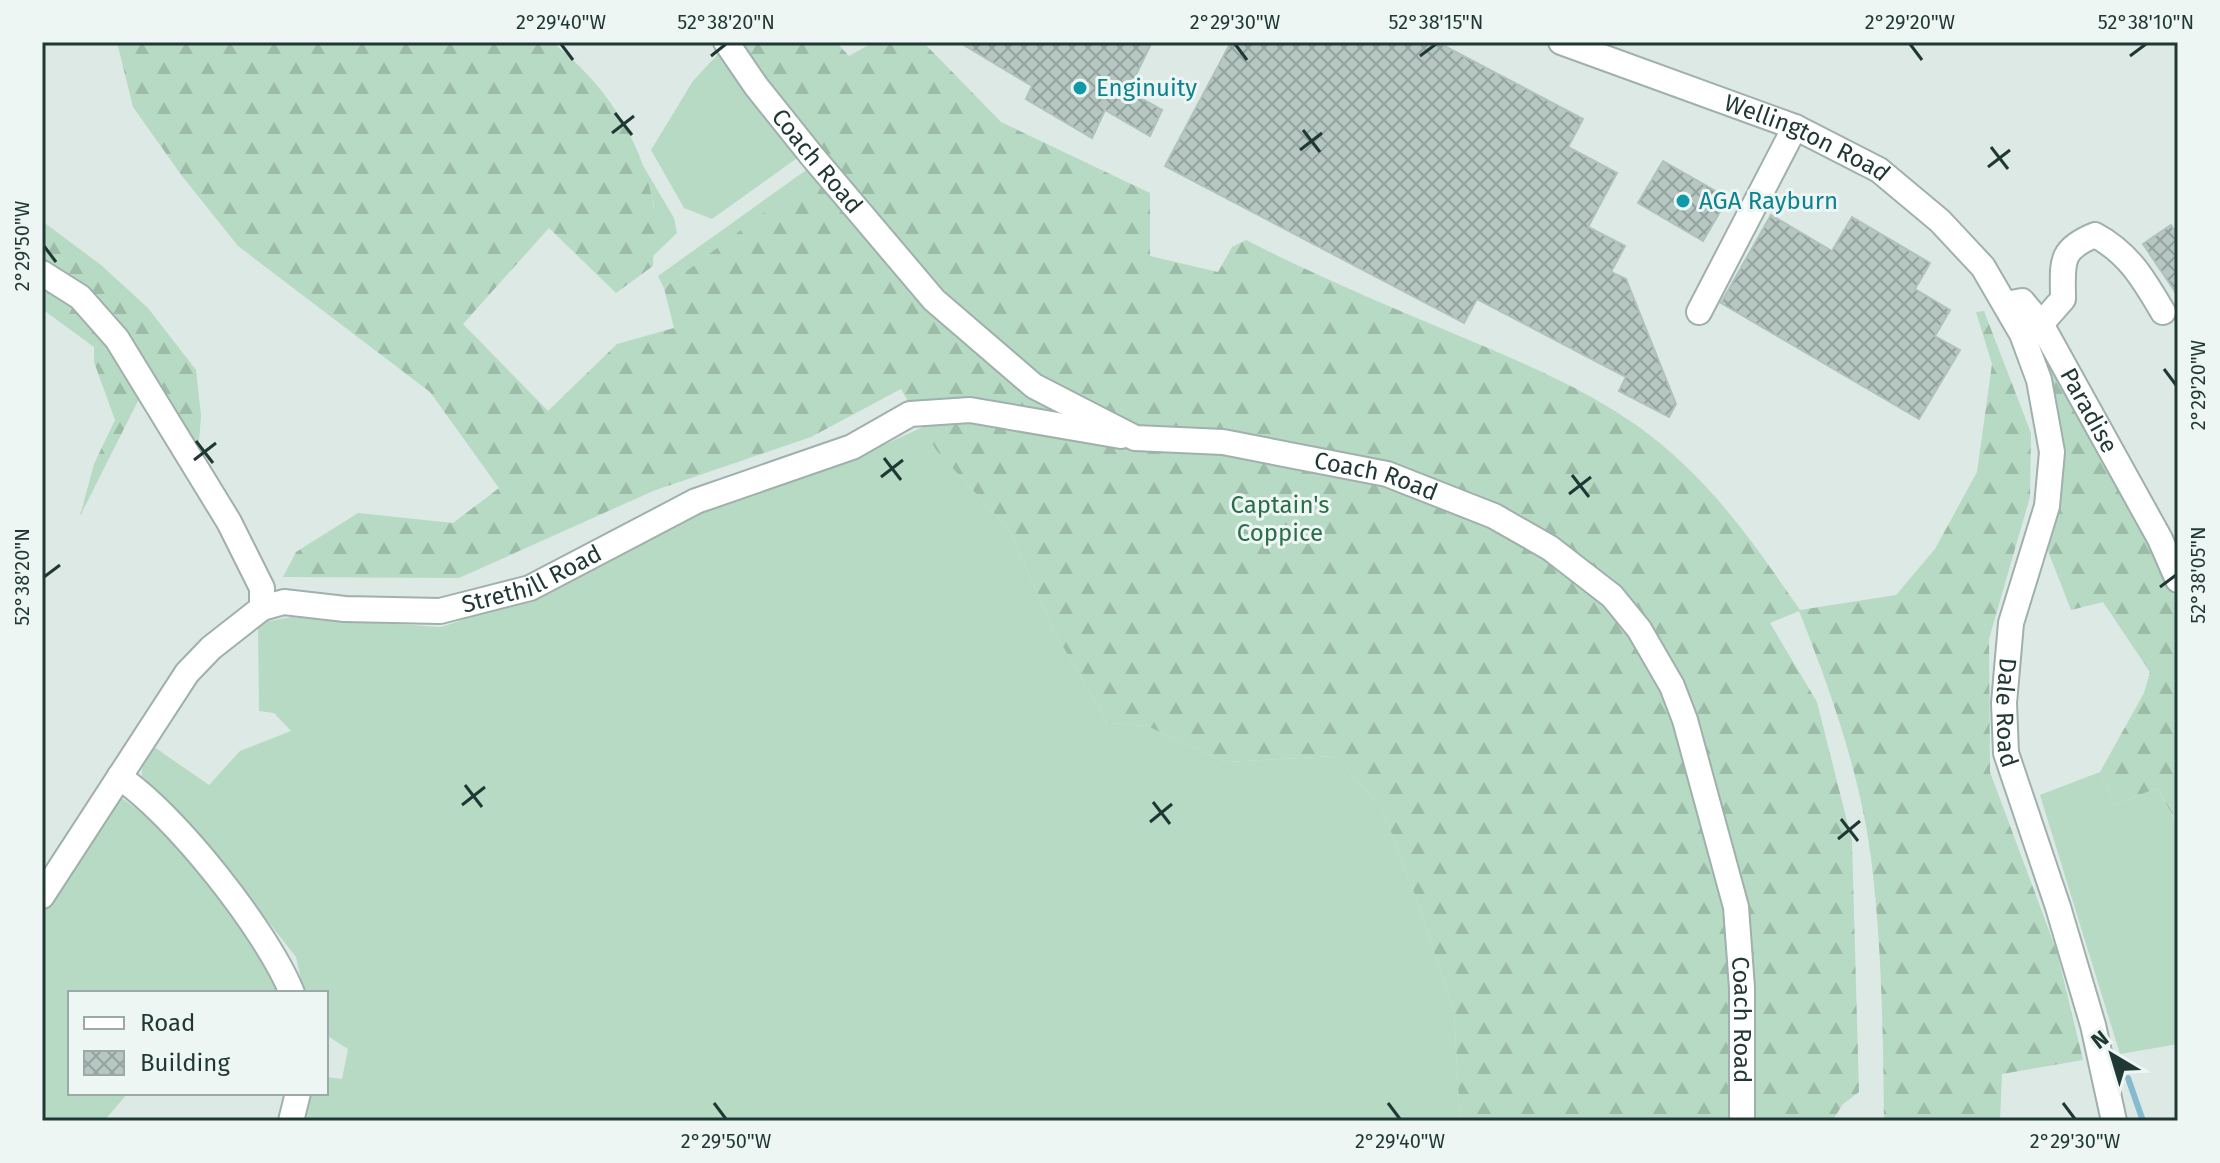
<svg xmlns="http://www.w3.org/2000/svg" width="2220" height="1163" font-family="'Fira Sans',sans-serif">
<style>
.grass{fill:#b6dac3}
.forest{fill:url(#forest-firs)}
.lines{fill:none;stroke-linecap:round;stroke-linejoin:round}
.stream{stroke:#85bbce;stroke-width:6}
.building{fill:url(#building-cross-hatch);stroke:#b0c2bd;stroke-width:2}
.minor-casing{stroke:#a0b0ac;stroke-width:28}
.minor{stroke:#fff;stroke-width:24}
.ticks{fill:none;stroke:#1f3834;stroke-width:3}
.culture-dot{fill:#0f9aa8;stroke:#edf6f2;stroke-width:3}
.labels{text-anchor:middle;stroke-width:6;stroke-linejoin:round;paint-order:stroke}
.culture-label{font-size:24px;fill:#0d838f;stroke:#edf6f2;text-anchor:start}
.street-label{font-size:24px;fill:#1f3834;stroke:#edf6f2}
.park-label{font-size:24px;fill:#2b6d4b;stroke:#edf6f2}
.neatline{fill:none;stroke:#1f3834;stroke-width:3}
.ticks-label{font-size:20px;text-anchor:middle;fill:#1f3834}
</style>
<defs>
<pattern id="forest-firs" width="22" height="20" patternUnits="userSpaceOnUse" patternTransform="scale(2)"><rect width="22" height="20" fill="#b6dac3"/><path d="M5 1l3.5 6h-7zM16 11l3.5 6h-7z" fill="#9cbca8"/></pattern>
<pattern id="building-cross-hatch" width="8" height="8" patternUnits="userSpaceOnUse" patternTransform="scale(2)"><rect width="8" height="8" fill="#b6c6c1"/><path d="M0 0l8 8M0 8l8-8" fill="none" stroke="#93a29e"/></pattern>
</defs>
<rect width="100%" height="100%" fill="#dde9e5"/>
<!-- grass -->
<path class="grass" d="M719,53L800,156L712,219L684,208L651,150L693,81Z
M642,164L674,218L677,233L653,256L654,205Z
M809,168L815,175L664,288L658,276Z
M923,427L936,450L1010,531L1056,635L1108,723L1147,726L1225,762L1337,756L1383,811L1416,898L1454,1012L1460,1121H301L307,1093H326V1077L342,1079L348,1049L326,1035V993H304L296,957L215,854L142,776L141,759L147,742L209,785L240,751L291,731L274,713L259,711L258,623L291,617L441,627L556,589L719,502L855,458Z
M2100,772L2115,805L2157,788L2177,824L2178,1044L2120,1054L2040,795Z
M117,795C185,838 243,924 284,993H70V1093H128L104,1121H42V909Z"/>
<!-- forest -->
<path class="forest" d="M117,42H552C604,83 641,137 653,203C657,223 653,246 653,266L616,293L549,228L463,324L548,411L617,344L674,328L664,288L814,175L719,53L732,42H836L849,56L874,42H923L1001,122L1150,193V256L1218,272L1232,247L1246,240C1314,275 1386,305 1457,335C1535,368 1615,400 1678,459C1729,506 1761,554 1800,610L1896,595L1935,549L1977,472L1992,364L1976,312L1984,311L2031,433L2030,497L1989,639L1990,772L2057,952L2083,1060L2002,1074L2000,1121H1884C1883,1033 1882,945 1871,858C1860,773 1830,689 1799,611L1770,623L1817,702L1852,841L1859,1092L1843,1104L1832,1121H1460L1454,1012L1416,898L1383,811L1337,756L1225,762L1147,726L1108,723L1056,635L1010,531L936,450L901,389L811,437L653,491L459,578L283,577L296,552L358,513L453,523L499,488L430,392L238,246L182,176L133,107Z
M42,221L101,265L148,308L196,370L201,416L198,454L42,262Z
M42,284C92,315 111,348 140,397L80,516L94,464L115,420L94,362V347L42,309Z
M2041,350L2105,456L2178,602V909L2177,823L2157,788L2115,805L2100,772L2144,693L2150,672L2103,602L2071,610L2048,551L2057,511L2064,442Z"/>
<g class="lines">
<!-- stream -->
<path class="stream" d="M2128,1078L2143,1121"/>
</g>
<!-- building -->
<path class="building" d="M959,42H1152L1128,91L1162,110L1150,136L1105,110L1092,138L1026,99L1032,86Z
M1231,42H1437L1583,119L1568,147L1617,173L1588,227L1625,246L1611,272L1626,279L1676,404L1669,417L1619,391L1626,377L1477,299L1464,323L1165,166Z
M1663,161L1728,198L1703,241L1638,203Z
M1771,215L1832,251L1852,217L1930,263L1915,289L1950,310L1935,336L1960,350L1919,419L1721,303Z
M2171,225L2178,236V296L2143,244Z"/>
<g class="lines">
<defs>
<g id="minor">
<path id="s1" d="M726,42L756,86L812,156L934,300L1034,386L1135,438L1223,442L1387,474L1494,516L1550,548L1612,596L1639,629L1672,686L1685,720L1736,907L1742,988V1121"/>
<path id="s2" d="M1561,42L1795,127L1879,170L1940,221L1983,267L2022,334L2039,380L2052,452L2047,506L2011,623L2004,703L2006,753L2058,907L2093,1025L2114,1121"/>
<path d="M42,273L80,297L117,339L229,522L262,588V608"/>
<path id="s3" d="M2007,304L2022,301L2041,324L2160,539L2178,580"/>
<path d="M1699,312L1795,127"/>
<path d="M2041,324L2063,299C2063,263 2058,250 2095,235C2129,253 2144,280 2163,312"/>
<path d="M119,777C175,814 267,931 292,993"/>
<path id="s4" d="M42,896L187,673L211,648L262,608L284,602L345,609L440,611L530,588L696,501L852,447L910,414L970,410L1121,436"/>
<path d="M291,1121L298,1093"/>
</g>
</defs>
<!-- minor casing -->
<use href="#minor" class="minor-casing"/>
<!-- minor -->
<use href="#minor" class="minor"/>
</g>
<!-- ticks -->
<path class="ticks" d="M561,44L573,60M1235,44L1247,60M1910,44L1922,60M711,56L726,44M1420,56L1436,44M2130,56L2146,44M615,113L632,135M1303,130L1320,152M612,133L634,116M1991,147L2008,169M1300,150L1322,133M1988,167L2010,150M44,246L56,262M2164,369L2176,385M196,441L213,463M884,458L901,480M194,460L216,443M1572,475L1589,497M881,477L903,460M1569,494L1591,477M44,577L60,565M2160,587L2176,575M465,785L482,807M1153,802L1170,824M462,805L485,787M1841,819L1858,841M1150,822L1172,804M1838,839L1860,821M714,1103L726,1119M1388,1103L1400,1119M2063,1103L2075,1119"/>
<!-- markers -->
<g class="culture-dot">
<circle cx="1080" cy="88" r="8"/>
<circle cx="1683" cy="201" r="8"/>
</g>
<g class="labels">
<!-- culture labels -->
<g class="culture-label">
<text x="1096" y="96">Enginuity</text>
<text x="1699" y="209">AGA Rayburn</text>
</g>
<!-- street labels -->
<g class="street-label">
<text dy="8" stroke="none"><textPath href="#s2" startOffset="264">Wellington Road</textPath></text>
<text dy="8" stroke="none"><textPath href="#s1" startOffset="150">Coach Road</textPath></text>
<text dy="8" stroke="none"><textPath href="#s3" startOffset="144">Paradise</textPath></text>
<text dy="8" stroke="none"><textPath href="#s1" startOffset="822">Coach Road</textPath></text>
<text dy="8" stroke="none"><textPath href="#s4" startOffset="642">Strethill Road</textPath></text>
<text dy="8" stroke="none"><textPath href="#s2" startOffset="952">Dale Road</textPath></text>
<text dy="8" stroke="none"><textPath href="#s1" startOffset="1542">Coach Road</textPath></text>
</g>
<!-- park labels -->
<g class="park-label">
<text x="1280" y="513">Captain's<tspan x="1280" dy="28">Coppice</tspan></text>
</g>
</g>
<!-- border -->
<rect width="2220" height="1163" fill="none" stroke="#edf6f2" stroke-width="88"/>
<!-- legend -->
<rect x="68" y="991" width="260" height="104" fill="#edf6f2" stroke="#9baaa6" stroke-width="2"/>
<rect x="84" y="1017" width="40" height="12" fill="#ffffff" stroke="#9baaa6" stroke-width="2"/>
<text x="140" y="1031" font-size="24" fill="#1f3834">Road</text>
<rect x="84" y="1051" width="40" height="24" fill="url(#building-cross-hatch)" stroke="#9baaa6" stroke-width="2"/>
<text x="140" y="1071" font-size="24" fill="#1f3834">Building</text>
<!-- north arrow -->
<g transform="translate(2112 1055) rotate(322)" stroke="#edf6f2" stroke-width="6" paint-order="stroke">
<path d="M0-6L14 30L0 20L-14 30Z" fill="#1f3834"/>
<text y="-12" font-size="22" font-weight="bold" text-anchor="middle" fill="#1f3834">N</text>
</g>
<rect x="44" y="44" width="2132" height="1075" class="neatline"/>
<g class="ticks-label">
<text x="561" y="29">2°29'40"W</text>
<text x="726" y="29">52°38'20"N</text>
<text x="1235" y="29">2°29'30"W</text>
<text x="1436" y="29">52°38'15"N</text>
<text x="1910" y="29">2°29'20"W</text>
<text x="2146" y="29">52°38'10"N</text>
<text transform="translate(22 246) rotate(-90)" y="7">2°29'50"W</text>
<text transform="translate(2198 385) rotate(-90)" y="7">2°29'20"W</text>
<text transform="translate(2198 575) rotate(-90)" y="7">52°38'05"N</text>
<text transform="translate(22 577) rotate(-90)" y="7">52°38'20"N</text>
<text x="726" y="1148">2°29'50"W</text>
<text x="1400" y="1148">2°29'40"W</text>
<text x="2075" y="1148">2°29'30"W</text>
</g>
</svg>
